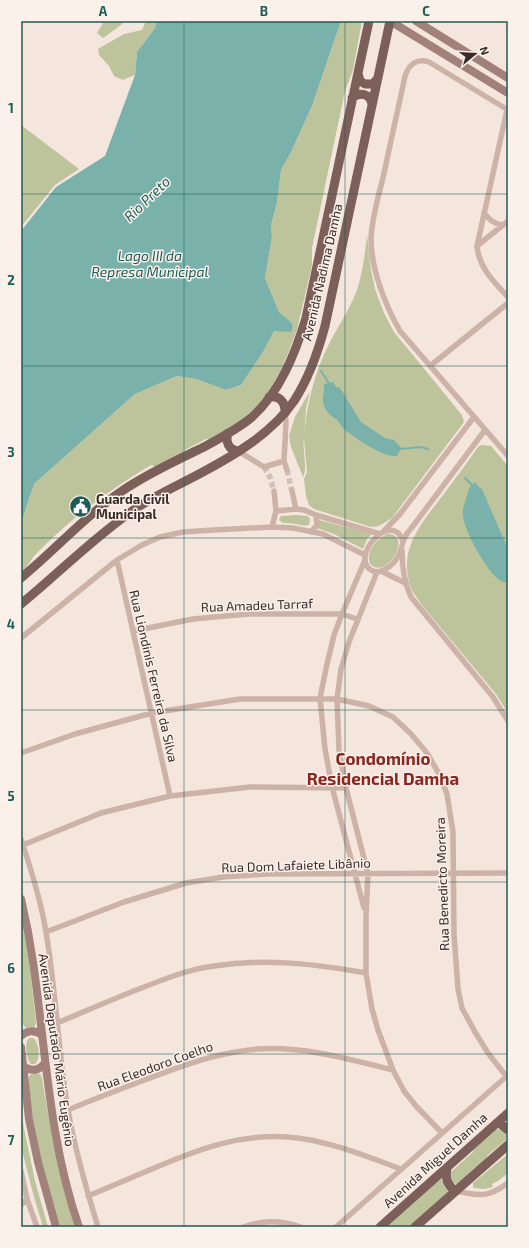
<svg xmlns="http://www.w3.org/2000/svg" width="529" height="1248" font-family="'Exo 2',sans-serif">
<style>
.green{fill:#bdc49c}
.water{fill:#7ab2ab}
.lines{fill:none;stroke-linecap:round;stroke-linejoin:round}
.stream{stroke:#7ab2ab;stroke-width:2}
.street-tunnel{stroke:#cfc0b9;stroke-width:5.5;stroke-dasharray:5.5 3;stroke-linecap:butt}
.street{stroke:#cdb2a8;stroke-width:5.5}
.secondary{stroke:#a18179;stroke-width:8}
.primary{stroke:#7c5f59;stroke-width:9}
.grid{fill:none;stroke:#1b5d56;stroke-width:1;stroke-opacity:0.55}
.labels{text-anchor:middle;stroke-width:3;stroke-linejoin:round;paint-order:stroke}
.street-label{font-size:13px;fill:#392b28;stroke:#fbf0ea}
.poi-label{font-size:13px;font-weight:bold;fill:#392b28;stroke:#fbf0ea;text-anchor:start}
.water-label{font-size:14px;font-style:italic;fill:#1b5d56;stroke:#fbf0ea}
.district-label{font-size:17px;font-weight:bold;fill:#8c251d;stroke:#fbf0ea}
.neatline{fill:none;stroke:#1b5d56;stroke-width:1.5}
.grid-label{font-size:13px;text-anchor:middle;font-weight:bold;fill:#1b5d56}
</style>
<rect width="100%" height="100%" fill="#f4e5dd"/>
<!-- green -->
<path class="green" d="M104,21H123L121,25L103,38L97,33Z
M146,21H157L155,28L137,52L135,75L123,80L114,76L109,66L99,55L98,49L124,34L142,30Z
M341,21H362L353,70L345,91L312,248V265L297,330L282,368L268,392L259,404L240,422L212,439H206L185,450L179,456L156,467L151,465C109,490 70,519 36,554C30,560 27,568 21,574V523L34,484L135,394L177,376L196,379L226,390L241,385L263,352L274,330L291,331L293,327L291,322L279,312L265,278L272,237L271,225L277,203L281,170L291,152L312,106Z
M21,125L79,169L55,185L21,227Z
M367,235L371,270L375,289L384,313L394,332L462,415L464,422L392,518L379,526L371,527L314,509L309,505L306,496L304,479L307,472L304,440C302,449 308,470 303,477L291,447L289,436L295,417L310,391L306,409L304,436C307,404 314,373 329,344C338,326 350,309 357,290C363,272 365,253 367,235Z
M482,445L491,446L508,466V713L496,694L421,604C418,599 413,593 411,588C398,551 419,526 440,499C453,482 466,464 478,447Z
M296,515L308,516L310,519L309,525C302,527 291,522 283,523L279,520L281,516Z
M319,520L372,534L367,539L363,549L334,534L317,528Z
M387,534C414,533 387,581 370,564C365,551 377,539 387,534Z
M21,916L29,962L36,1022L35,1026L32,1029H28L25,1027L23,1024L21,1005Z
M29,1038H33C39,1042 41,1059 35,1064H31C26,1058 24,1043 29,1038Z
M35,1073L40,1074L42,1078C50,1129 60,1178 75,1227H60L41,1160L33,1118L28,1079L30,1075Z
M21,1114L35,1181L48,1227H43L34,1197L22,1150Z
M499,1129L506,1133V1140L488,1155L484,1163L457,1184C451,1183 451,1179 450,1174L452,1171L472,1153L477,1145L495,1130Z
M508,1154V1173L498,1181L492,1184L493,1187L485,1189L473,1188V1183Z
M441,1178L445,1187L451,1191L411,1227H384Z"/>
<!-- water -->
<path class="water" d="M157,21H341L312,106L291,152L281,170L277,203L271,225L272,237L265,278L279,312L291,322L293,327L291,332L274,331L263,352L241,385L226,390L196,379L177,376L135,394L34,484L21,523V231L56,187L105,156L135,75L137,52L155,28Z
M333,382L336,387H339L342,391L361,422L385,438L394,440L401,448L397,456C384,458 353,437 343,428C341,426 340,423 338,421C333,416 329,416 325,408C320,399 325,393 324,384Z
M475,482L478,486L482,489L508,549V583C504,582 500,581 497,578C486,569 463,529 463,515C462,505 468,497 469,488Z"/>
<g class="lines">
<!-- stream -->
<path class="stream" d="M321,371L330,385
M400,449L420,447L428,449
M465,478L473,486"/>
<!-- street-tunnel -->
<path class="street-tunnel" d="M264,467L270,477L274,491
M287,470L292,491"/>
<!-- street -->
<path class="street" d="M507,110L477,246C479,268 494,282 508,297
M508,110L429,62C417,58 409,64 405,76C398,110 390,144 383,178C378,197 372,218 371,238C371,269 385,305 400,331L508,456
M484,213C490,220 494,224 503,225
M477,246L508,221
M430,366L508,303
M238,451L264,467L284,461L286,422L285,413
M284,461L287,470
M292,491L296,509
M276,511L296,509L304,510L316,515L380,534
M272,527L276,511L274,491
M384,531L400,514L474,417
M311,532L317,525L316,515
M403,541C391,508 347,560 373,571C379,574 386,569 390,566C398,560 401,551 403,542C404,536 410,530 413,526L485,430
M402,551C402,568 404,582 411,597L493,697L508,721
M117,560L170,796
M381,571L405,583
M377,572L349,642L341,669L337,699L339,750L346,788L368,874L366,915V973L372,1009L378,1030L393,1070L404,1091L416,1106L442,1133
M133,631L193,619L248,614H342L357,619
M21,638L117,560L142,545L160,537L183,532L214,530L272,527L293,528L323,534L365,555
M21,753L75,734L152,713L240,699H337L369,706L393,717L411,734L427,753L439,774L447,794L453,832L454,934L458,989L462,1008L475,1032L488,1053L506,1076
M21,839C31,869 41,901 46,932C56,991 58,1051 68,1110C75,1150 86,1188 98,1227
M23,845L101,813L170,796L250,787L346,788
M364,908L332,787L325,749L320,698L327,664L334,635L342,614L365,560
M46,932L124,902L186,883L223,877L267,874L508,873
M57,1023C86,1011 115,998 144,987C167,978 190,969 214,966C265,958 315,964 366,973
M68,1110C94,1099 121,1089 147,1079C185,1065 218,1052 258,1049C303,1046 349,1059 393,1070
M21,1171L27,1199L37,1227
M456,1191C479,1196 488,1198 508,1183
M88,1196C112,1186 135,1176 159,1166C202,1148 240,1134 288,1137C327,1140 365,1156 401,1169
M21,1205L27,1199
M243,1227C264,1220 279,1220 301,1227
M336,1227L508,1075"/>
<!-- secondary -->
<path class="secondary" d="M390,21L508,93
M416,21L508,78
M21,899C26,920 30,941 33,962C46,1051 49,1141 79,1227
M21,1036C27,1030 35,1030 42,1035
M21,1047L29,1119L38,1162L56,1227
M23,1066C31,1072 39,1071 45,1063"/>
<!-- primary -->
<path class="primary" d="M358,73L360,81L365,84H373L378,78
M352,98C360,91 371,94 372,105
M269,397C279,395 286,402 285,413
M228,433C225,442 229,450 238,451
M21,578C55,550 85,516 122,491C147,474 175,461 202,448C219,439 236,430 251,418C280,392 295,354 306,318L369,21
M21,604C59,573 94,537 135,509C156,495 179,485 201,473C235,455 272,433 294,401C309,378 318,352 325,326L390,21
M498,1122L508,1130
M447,1168C445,1179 447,1184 455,1191
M380,1227L508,1113
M415,1227L508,1145"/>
</g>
<!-- grid -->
<path class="grid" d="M184,21V1227M345,21V1227M21,194H508M21,366H508M21,538H508M21,710H508M21,882H508M21,1054H508"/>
<!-- icons -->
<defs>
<symbol id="civic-disc" viewBox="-11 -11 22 22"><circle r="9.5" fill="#1b5d56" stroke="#fbf0ea"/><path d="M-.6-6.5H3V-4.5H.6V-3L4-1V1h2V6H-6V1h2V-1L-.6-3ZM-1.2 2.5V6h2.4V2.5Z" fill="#fff"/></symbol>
</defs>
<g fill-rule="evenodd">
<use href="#civic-disc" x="68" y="494" width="25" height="25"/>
</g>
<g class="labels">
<!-- street labels -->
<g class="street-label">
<text transform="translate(322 272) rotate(-77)" y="5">Avenida Nadima Damha</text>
<text transform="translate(257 605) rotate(-2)" y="5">Rua Amadeu Tarraf</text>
<text transform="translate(154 676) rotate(77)" y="5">Rua Liondinis Ferreira da Silva</text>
<text transform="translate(296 865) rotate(-2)" y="5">Rua Dom Lafaiete Libânio</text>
<text transform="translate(442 884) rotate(-92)" y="5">Rua Benedicto Moreira</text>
<text transform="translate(57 1050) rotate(82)" y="5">Avenida Deputado Mário Eugênio</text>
<text transform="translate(155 1066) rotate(-20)" y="5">Rua Eleodoro Coelho</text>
<text transform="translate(435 1160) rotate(-42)" y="5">Avenida Miguel Damha</text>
</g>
<!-- poi labels -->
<g class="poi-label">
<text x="96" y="504">Guarda Civil<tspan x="96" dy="15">Municipal</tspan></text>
</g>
<!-- water labels -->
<g class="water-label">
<text transform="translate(147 199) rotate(-44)" y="5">Rio Preto</text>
<text x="150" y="261">Lago III da<tspan x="150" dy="16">Represa Municipal</tspan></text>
</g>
<!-- district labels -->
<g class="district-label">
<text x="383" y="765">Condomínio<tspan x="383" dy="20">Residencial Damha</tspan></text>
</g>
</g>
<!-- border -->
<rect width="529" height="1248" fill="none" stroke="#fbf0ea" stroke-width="44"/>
<!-- north arrow -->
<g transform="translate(475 54) rotate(72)" stroke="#fbf0ea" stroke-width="3" paint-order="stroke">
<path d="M0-3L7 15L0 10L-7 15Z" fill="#392b28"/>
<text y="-6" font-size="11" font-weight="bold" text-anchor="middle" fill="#392b28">N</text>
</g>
<rect x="22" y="22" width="485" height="1204" class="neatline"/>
<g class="grid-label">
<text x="103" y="16">A</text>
<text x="264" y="16">B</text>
<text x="426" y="16">C</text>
<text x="11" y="113">1</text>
<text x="11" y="285">2</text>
<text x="11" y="457">3</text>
<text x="11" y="629">4</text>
<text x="11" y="801">5</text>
<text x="11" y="973">6</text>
<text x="11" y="1145">7</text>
</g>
</svg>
